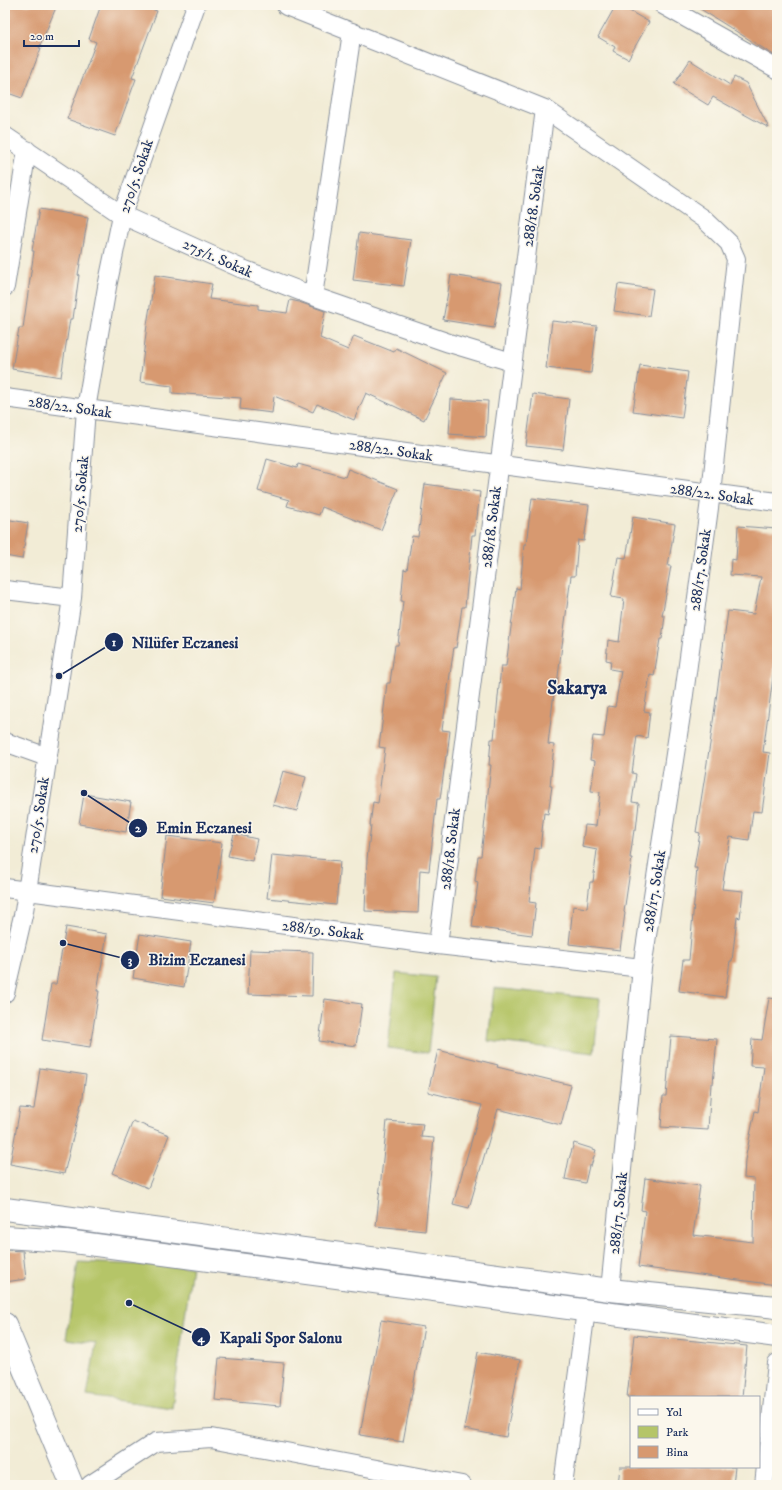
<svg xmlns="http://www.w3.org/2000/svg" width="782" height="1490" font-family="'IM FELL DW Pica',serif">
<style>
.green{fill:#b5c568;stroke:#687a63}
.building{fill:#d79970}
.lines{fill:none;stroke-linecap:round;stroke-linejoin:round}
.minor-casing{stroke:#868e9a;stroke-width:20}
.tertiary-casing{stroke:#868e9a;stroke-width:24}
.minor{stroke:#fff;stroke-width:18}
.tertiary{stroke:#fff;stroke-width:22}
.labels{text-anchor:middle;stroke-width:3;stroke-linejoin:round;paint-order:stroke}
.street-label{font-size:15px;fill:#1b2f5e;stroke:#fbf7ec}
.district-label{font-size:19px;font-weight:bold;fill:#1b2f5e;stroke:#fbf7ec}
.leader{fill:none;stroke:#1b2f5e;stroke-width:1.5}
.callout-dot{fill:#1b2f5e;stroke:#fbf7ec;stroke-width:1.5}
.mark-label{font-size:12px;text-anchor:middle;font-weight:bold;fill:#fff}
.callout-label{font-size:16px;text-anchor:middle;font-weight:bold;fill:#1b2f5e;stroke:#fbf7ec;stroke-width:3;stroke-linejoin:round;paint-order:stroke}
</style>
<rect width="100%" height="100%" fill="#fbf7ec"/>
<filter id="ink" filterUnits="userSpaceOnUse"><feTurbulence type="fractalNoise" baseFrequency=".025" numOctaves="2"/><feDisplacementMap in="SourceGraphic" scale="8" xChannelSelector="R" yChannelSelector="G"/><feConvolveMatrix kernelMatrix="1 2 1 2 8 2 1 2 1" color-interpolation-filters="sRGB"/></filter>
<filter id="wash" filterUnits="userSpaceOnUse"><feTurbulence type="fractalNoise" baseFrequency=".012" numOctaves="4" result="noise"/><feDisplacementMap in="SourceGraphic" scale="16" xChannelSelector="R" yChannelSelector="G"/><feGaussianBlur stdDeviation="0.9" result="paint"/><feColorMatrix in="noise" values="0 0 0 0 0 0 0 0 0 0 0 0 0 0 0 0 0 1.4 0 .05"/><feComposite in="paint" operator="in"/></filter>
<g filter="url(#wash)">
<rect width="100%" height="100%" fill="#f2ecd6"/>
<!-- green -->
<path class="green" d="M396,973L436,977L428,1053L388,1048Z
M494,988L600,999L594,1053L488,1041Z
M78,1262L192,1267L172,1408L87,1396L96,1343L66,1339Z"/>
<g id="blocks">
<!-- building -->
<path class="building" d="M5,5H57L39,48H41L22,98L5,92Z
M101,5H140L157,11L132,78L136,79L115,136L67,119L96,42L89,39Z
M616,5H619L649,22L628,59L613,51L615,47L598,37Z
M694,5H768L777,10V57Z
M690,60L730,85L734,77L746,83L769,128L713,97L708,105L674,84Z
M39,209L88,217L78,275H79L73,319H70L61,377L12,369L19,328H23L34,251H32Z
M359,233L411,240L404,286L353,280Z
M155,275L212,284L209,299L258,305V309L287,313L290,300L299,302L325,311L320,338L348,350L354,336L394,352L396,348L447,373L424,420L366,393L354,420L317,404L313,412L274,396L272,413L240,409L241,398L172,393V386L140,382L147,325Z
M451,275L502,283L494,328L443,320Z
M618,284L653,289L649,316L614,311Z
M552,321L597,326L591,373L546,368Z
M640,365L688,372L682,418L633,411Z
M533,394L569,399L563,450L526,446Z
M451,399L488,401L486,437L449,434Z
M267,459L297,468L298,464L345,477L348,469L398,489L381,530L322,507L319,515L287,506L289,500L258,491Z
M425,484L480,492L475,535H472L465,607H462L456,648L454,647L442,730L450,731L447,756H446L440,799H437L429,871L420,870L418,913L365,911L367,859L371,825H370L373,802L378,803L385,748L379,747L384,708L387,683H390L395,645H398L403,601H401L404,569L407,570L412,536L418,537Z
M532,498L589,505L584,541L578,540L575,576H571L556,692H554L548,744L554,745L550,786H552L548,814L544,813L540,849L535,848L529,902L536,903L532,935L472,927L478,882L475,881L478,856H481L491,765H489L491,739H494L501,666H506L516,588L520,589L524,544H526Z
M633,517L675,524L668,566H671L662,616H665L662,639H660L654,676L650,675L644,711L650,712L647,738L637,736L632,773L636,774L632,802L639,803L636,830H634L630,858H632L624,912L625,913L620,950L569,944L573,906L587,908L590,882H593L597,850L582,847L585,825L596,826L600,792L591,791L595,761L590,760L593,736L604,737L608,706L615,707L621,671L610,669L611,661L606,660L608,640L619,642L624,599L611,597L618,557L626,558Z
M5,519L28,523L22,559L5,556Z
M738,526L777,529V647L763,752L770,753L762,812L753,811L749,840L730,837L722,889L743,891L740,918L737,917L732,961H730L725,997L679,991L683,960H689L697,868H694L700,833L696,832L710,744L728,611L754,614L761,577L730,575L731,559L736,560Z
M283,771L306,777L297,811L273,805Z
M84,794L131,802L126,832L79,824Z
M234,834L257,839L252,861L228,856Z
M167,836L222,843L214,903L160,896Z
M272,855L340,861L336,905L267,898Z
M66,927L107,934L97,991H99L90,1047L42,1040L51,984H56Z
M140,934L191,942L184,987L133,978Z
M250,950L313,952L312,996L248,994Z
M769,998L777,999V1285L638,1267L645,1211L641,1210L645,1178L700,1186L693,1235L753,1242L754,1179L744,1178L745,1160L755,1111L758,1112L764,1067L750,1066L752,1039L762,1040Z
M325,999L362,1004L356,1046L319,1041Z
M671,1036L717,1039L713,1084H711L708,1130L661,1127L663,1096H666Z
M438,1050L498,1065L497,1067L571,1085L561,1125L498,1109L469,1208L453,1204L482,1105L428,1092Z
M40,1068L86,1075L82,1104H81L64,1174L10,1164L20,1108L34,1109Z
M133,1121L169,1135L148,1188L112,1173Z
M387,1121L423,1124L421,1137L434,1138L425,1231L376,1226Z
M574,1143L596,1150L591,1166H589L585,1183L565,1179L569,1159Z
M5,1250L23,1251L26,1279L5,1282Z
M381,1320L424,1327L403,1442L360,1435Z
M634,1335L747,1346L742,1397H627Z
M478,1352L520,1360L506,1437L464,1429Z
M219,1358L284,1363L280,1406L215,1400Z
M620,1467H735L733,1485H618Z"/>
</g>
</g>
<g filter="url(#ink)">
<use href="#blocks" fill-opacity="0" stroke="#868e9a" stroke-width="1"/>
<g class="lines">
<defs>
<path id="minor" d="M663,5L777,69
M286,6L545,109L704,219L729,243L736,259L711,493L683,702L642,968L610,1290
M5,136L122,215L240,268L313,296L449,343L512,362
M5,287L27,150
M313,296L352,32
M5,398L777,502
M5,590L72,598
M5,742L47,757
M5,888L438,945L642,968
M438,945L545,109
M5,993L24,911L72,598L86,409L107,287L122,215L196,5
M90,1485L156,1442L211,1438L462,1485
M563,1485L586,1310
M764,1485L777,1363"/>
<path id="tertiary" d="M5,1209L610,1290L777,1307
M5,1237L66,1241L777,1336
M5,1324L72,1485"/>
</defs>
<!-- minor casing -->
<use href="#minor" class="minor-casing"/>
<!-- tertiary casing -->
<use href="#tertiary" class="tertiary-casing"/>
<!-- minor -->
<use href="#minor" class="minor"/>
<!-- tertiary -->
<use href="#tertiary" class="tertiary"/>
</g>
</g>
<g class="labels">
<!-- street labels -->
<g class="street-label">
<text transform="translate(136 176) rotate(-71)" y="5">270/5. Sokak</text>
<text transform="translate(533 206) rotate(-82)" y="5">288/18. Sokak</text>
<text transform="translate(218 258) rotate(24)" y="5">275/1. Sokak</text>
<text transform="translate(70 407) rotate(8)" y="5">288/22. Sokak</text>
<text transform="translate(391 450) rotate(8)" y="5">288/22. Sokak</text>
<text transform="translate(80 494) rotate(-85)" y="5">270/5. Sokak</text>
<text transform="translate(712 494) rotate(8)" y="5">288/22. Sokak</text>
<text transform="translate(491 527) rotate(-83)" y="5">288/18. Sokak</text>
<text transform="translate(700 570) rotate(-82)" y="5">288/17. Sokak</text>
<text transform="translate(38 815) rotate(-81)" y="5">270/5. Sokak</text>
<text transform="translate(450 849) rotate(-83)" y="5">288/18. Sokak</text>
<text transform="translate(654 891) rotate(-81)" y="5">288/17. Sokak</text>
<text transform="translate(323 930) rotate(7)" y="5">288/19. Sokak</text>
<text transform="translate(618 1213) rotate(-84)" y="5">288/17. Sokak</text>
</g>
<!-- district labels -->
<g class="district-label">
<text x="577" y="694">Sakarya</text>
</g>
</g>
<!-- callouts -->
<path class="leader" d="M59 676L114 642M84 793L138 828M63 943L130 960M129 1303L201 1337"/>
<g class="callout-dot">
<circle cx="59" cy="676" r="4"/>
<circle cx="84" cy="793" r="4"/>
<circle cx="63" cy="943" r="4"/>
<circle cx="129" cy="1303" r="4"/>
<circle cx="114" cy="642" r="10"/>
<circle cx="138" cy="828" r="10"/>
<circle cx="130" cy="960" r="10"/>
<circle cx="201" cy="1337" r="10"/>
</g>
<g class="mark-label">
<text x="114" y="646">1</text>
<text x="138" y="832">2</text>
<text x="130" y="964">3</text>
<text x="201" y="1342">4</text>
</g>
<g class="callout-label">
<text x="185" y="648">Nilüfer Eczanesi</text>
<text x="204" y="833">Emin Eczanesi</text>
<text x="197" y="965">Bizim Eczanesi</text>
<text x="281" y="1343">Kapali Spor Salonu</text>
</g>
<!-- margin -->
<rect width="782" height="1490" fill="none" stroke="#fbf7ec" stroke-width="20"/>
<!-- legend -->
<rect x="630" y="1396" width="130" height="72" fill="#fbf7ec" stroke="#a1a7b3"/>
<rect x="638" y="1409" width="20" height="6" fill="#ffffff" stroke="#a1a7b3"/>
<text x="666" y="1416" font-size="12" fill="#1b2f5e">Yol</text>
<rect x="638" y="1426" width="20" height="12" fill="#b5c568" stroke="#a1a7b3"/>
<text x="666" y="1436" font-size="12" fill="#1b2f5e">Park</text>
<rect x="638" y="1446" width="20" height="12" fill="#d79970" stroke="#a1a7b3"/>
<text x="666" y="1456" font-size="12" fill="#1b2f5e">Bina</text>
<!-- scale -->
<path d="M24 40v6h55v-6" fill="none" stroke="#1b2f5e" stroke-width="2"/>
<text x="30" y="40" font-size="12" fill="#1b2f5e" stroke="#fbf7ec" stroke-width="3" paint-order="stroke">20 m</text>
</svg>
